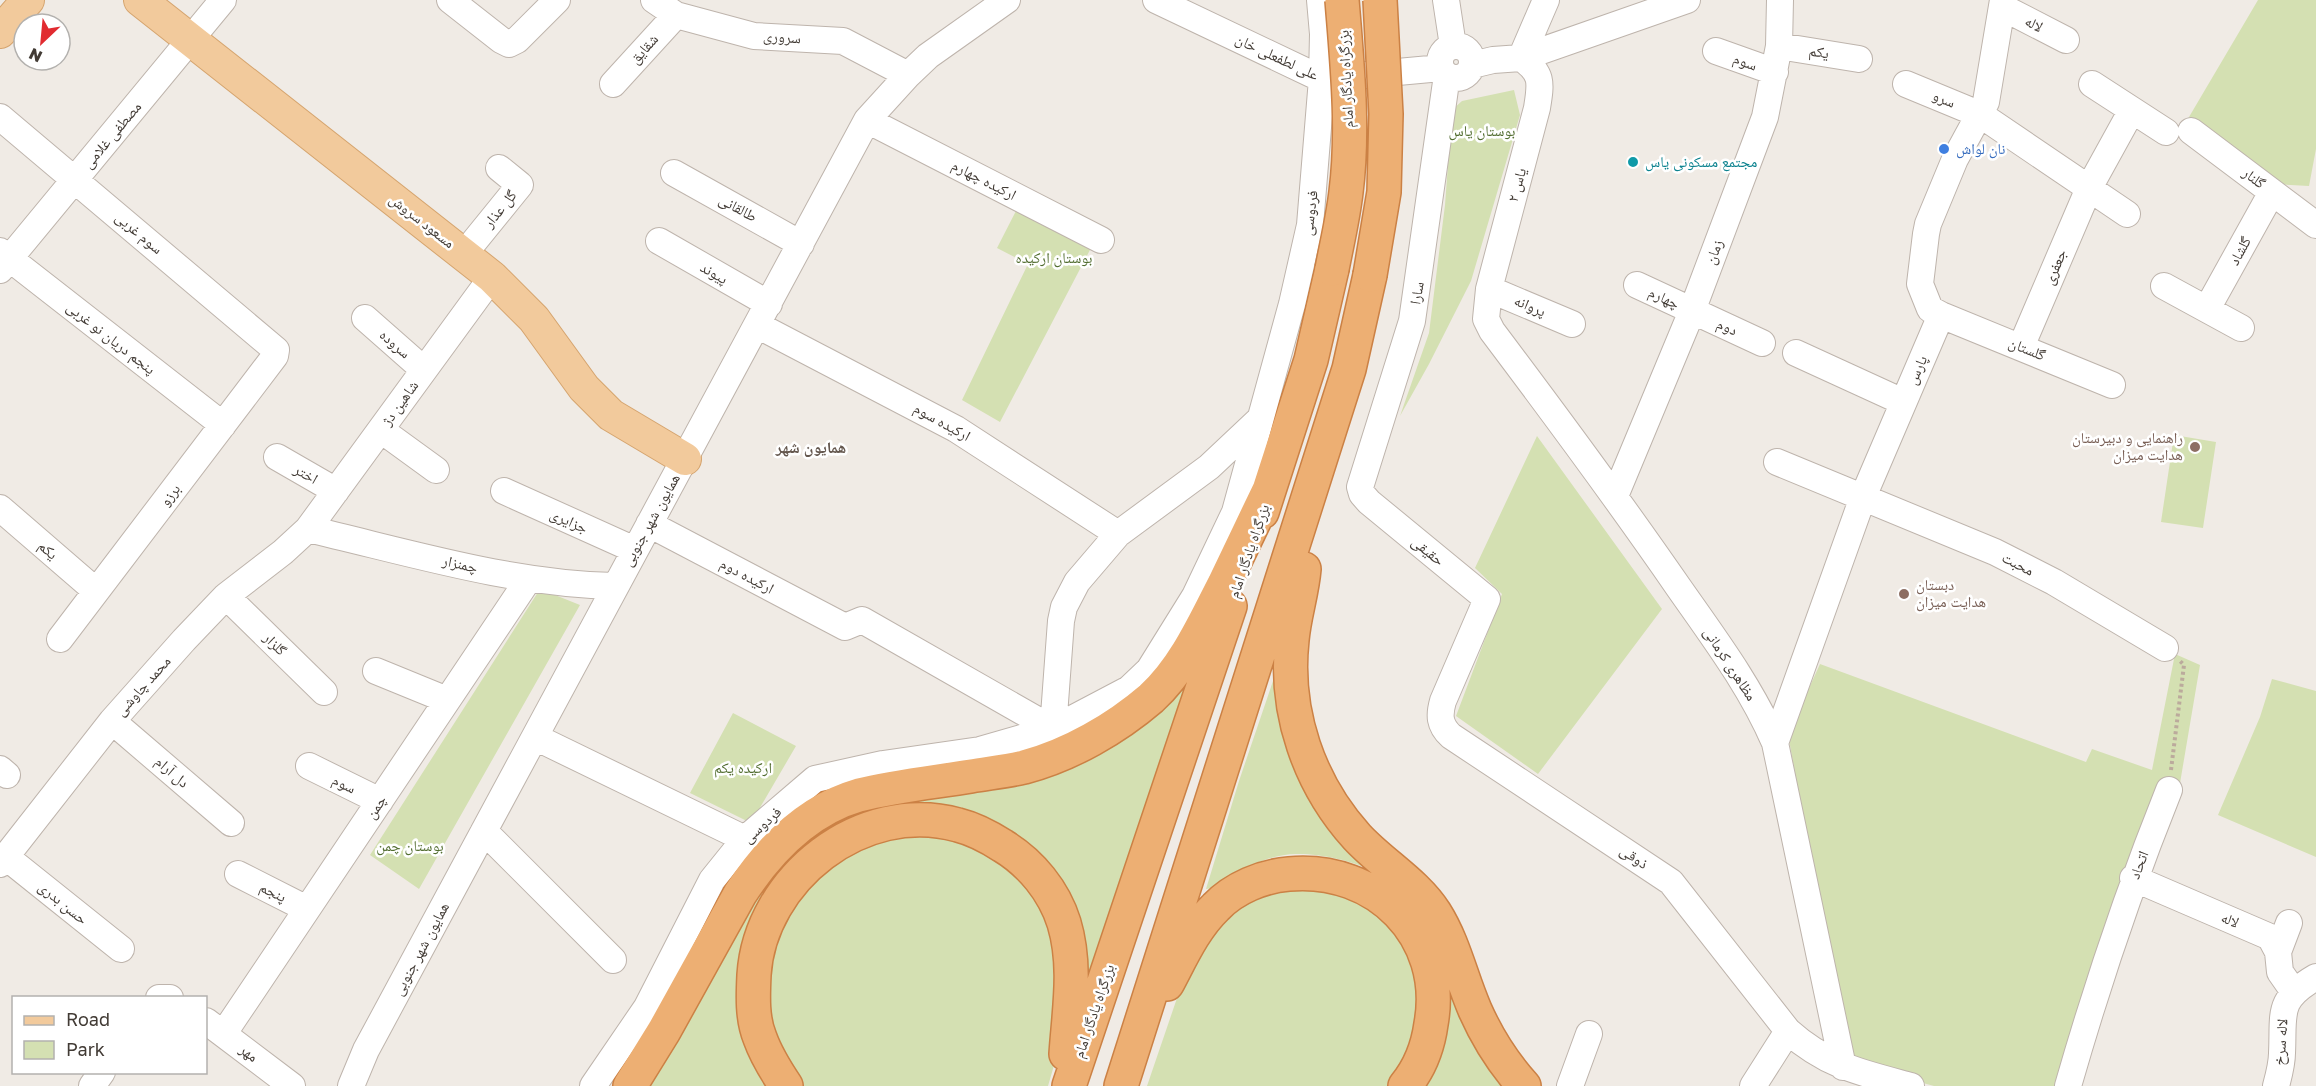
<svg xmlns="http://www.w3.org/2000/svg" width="2316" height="1086" font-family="'Golos Text','Noto Naskh Arabic',sans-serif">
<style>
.green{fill:#d4e0b2}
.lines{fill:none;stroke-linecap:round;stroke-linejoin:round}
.minor-casing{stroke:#beb4ac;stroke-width:28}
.major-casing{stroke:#d5a46e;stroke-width:34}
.highway-casing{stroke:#cb8145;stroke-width:36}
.path{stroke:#bbaa9c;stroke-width:4;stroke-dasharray:3 3;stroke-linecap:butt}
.minor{stroke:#fff;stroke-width:26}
.major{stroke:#f2ca9c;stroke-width:32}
.highway{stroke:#edaf73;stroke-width:33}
.highway-bridge-casing{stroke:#cb8145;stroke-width:36;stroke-linecap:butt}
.highway-bridge{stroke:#edaf73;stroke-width:33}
.shop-dot{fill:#3f7fe0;stroke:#fff;stroke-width:2}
.culture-dot{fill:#0f9aa8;stroke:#fff;stroke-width:2}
.education-dot{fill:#8d6e63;stroke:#fff;stroke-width:2}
.labels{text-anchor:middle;stroke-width:5;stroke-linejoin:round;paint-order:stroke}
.street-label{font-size:15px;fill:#423b35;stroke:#fff}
.park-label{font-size:15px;fill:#526d30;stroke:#fff}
.shop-label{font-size:15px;fill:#366cbe;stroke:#fff;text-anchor:start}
.culture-label{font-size:15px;fill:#0d838f;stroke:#fff;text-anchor:start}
.education-label{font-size:15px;fill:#785e54;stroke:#fff;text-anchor:end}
.neighbourhood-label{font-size:16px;font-weight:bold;fill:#64574e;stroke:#fff}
</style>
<rect width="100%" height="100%" fill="#f0ebe5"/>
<!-- green -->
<path class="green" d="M2258,0H2316V149L2309,186L2272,184L2189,117Z
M1514,90L1520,115L1471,281L1429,364L1400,416L1429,333L1445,205L1452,110L1462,101Z
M1018,207L1091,248L1000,422L962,400L1028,264L997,248Z
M2174,435L2216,442L2203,528L2161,522Z
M1537,436L1662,609L1538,774L1456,716L1502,594L1475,568Z
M540,589L580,605L419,889L370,855Z
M1214,622L1075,1046L1070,910L923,808L766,898L770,1086H639L760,877L845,809L1003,779Z
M2175,654L2200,665L2178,795L2059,1086H1934L1846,1062L1788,734L1820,664L2086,762L2092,749L2152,770Z
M1274,678C1288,755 1304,803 1363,858C1375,869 1391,877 1403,888C1416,899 1425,913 1434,927C1446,946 1450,971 1458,991C1471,1026 1488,1058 1513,1086H1425C1439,1062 1453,1027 1449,999C1442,950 1417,899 1374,872C1355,861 1321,854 1299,854C1281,853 1257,861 1242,871C1230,878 1220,888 1206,889L1239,781Z
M2272,679L2316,691V857L2218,815L2260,717Z
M733,713L796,746L751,823L690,793Z
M930,833L968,842L1021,875L1055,924L1062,1038L1048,1086H800L782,1058L766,1007L773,943L793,904L818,872L866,842Z
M1348,888L1406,936L1423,1018L1392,1086H1147L1190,960L1205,932L1255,892Z"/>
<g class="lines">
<defs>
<path id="minor" d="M450,0L501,40L509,44L517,40L557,0
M654,0L676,15L754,36L843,41L908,75
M1156,0L1322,79L1441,68
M1446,0L1453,46
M2003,0L1986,102L1955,159L1928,224L1926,234L1920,284L1930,309L1941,315L2112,385
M2002,7L2066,40
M1440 62a16 16 0 1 1 32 0a16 16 0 1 1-32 0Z
M1779,46L1859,59
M1716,51L1775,72
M1521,58C1543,73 1541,83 1537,108L1489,289L1486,319L1492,331C1556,416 1619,501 1679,588C1714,638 1751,687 1775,743L1843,1067
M1521,58L1546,0
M1472,65L1493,60L1521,58L1687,0
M1447,75L1412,321L1360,487L1362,494L1369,502L1487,599L1443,701C1439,715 1439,725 1451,736L1671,882L1788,1031C1827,1066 1862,1073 1911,1086
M613,84L676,15
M1906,84L1981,115L2127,214
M2092,84L2166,132
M0,117L276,350L275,356L60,639
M867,120L1101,240
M2191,131L2316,225
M674,173L801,244
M659,241L769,304
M0,251L223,425
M464,254L520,185L499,168
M0,270L223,0
M1637,285L1762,343
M2164,286L2241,328
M1489,289L1572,324
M2207,309L2272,192
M365,318L424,370
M757,325L956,429L1118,534
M2021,347L2089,188L2132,110
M1796,353L1903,402
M381,430L436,470
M277,457L336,491
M1777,462L1995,552L2054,582L2165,648
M504,491L635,550
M1615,496L1692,311L1765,117L1779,46L1780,0
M0,508L96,591
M649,524L845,627L862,620L1053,729L1061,621L1064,607L1077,582L1118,534L1209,467L1260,419
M308,529C408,552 511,584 614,586
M226,596L324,692
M376,671L447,700
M112,721L231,823
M535,737L745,839
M1775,743L1863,497L1941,315
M309,766L380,801
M0,769L7,775
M484,831L613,960
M6,857L121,949
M0,864L112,721L184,640L226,596L283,552L308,529L492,277
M238,874L307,909
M2133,878L2270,937L2278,952L2280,972L2294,992
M2278,952L2289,923
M159,998H170
M206,1021L292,1086
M224,1033L528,580
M92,1086L102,1072
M351,1086L366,1050L867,120L908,75L928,56L1007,0
M593,1086L647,1007L712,880L745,839L815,779L883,764L980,750L1053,729L1129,689L1149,670L1195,596L1235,512L1292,304L1310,225L1322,79L1323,34L1320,0
M1570,1086L1589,1034
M1753,1086L1788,1031
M2068,1086C2097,985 2130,887 2169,790
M2276,1086C2279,1075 2282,1064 2282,1053C2284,1013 2276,1000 2316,977"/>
<path id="major" d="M140,0L492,277L534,319L584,388L611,415L685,459
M0,32L28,0"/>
<path id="highway" d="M1262,512L1311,360L1332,269
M1304,569C1302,593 1294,616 1292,640C1284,712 1309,784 1357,837C1382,864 1416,883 1435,913C1454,943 1461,978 1475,1010C1487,1037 1504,1064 1524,1086
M1167,984C1181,958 1194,928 1216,907C1234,888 1263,876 1289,874C1376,866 1447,936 1431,1024C1428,1046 1419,1069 1405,1086
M630,1086L664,1031L740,894C768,851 807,810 859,795C895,786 934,782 971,776C988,773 1007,771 1024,767C1070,755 1116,728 1151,698C1184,668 1204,623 1224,584C1239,553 1254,521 1269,490
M786,1086C776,1071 766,1055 760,1038C752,1019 753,996 754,975C760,879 862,798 958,825C974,829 989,837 1003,846C1031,863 1054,891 1064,923C1077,966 1069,1010 1066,1054
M1069,1086L1230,606
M1121,1086L1349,369L1370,275"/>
</defs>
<!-- minor casing -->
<use href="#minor" class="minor-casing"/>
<!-- major casing -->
<use href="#major" class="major-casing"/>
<!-- highway casing -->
<use href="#highway" class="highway-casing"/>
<!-- path -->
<path class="path" d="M2171,770L2184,665L2179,660"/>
<!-- minor -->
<use href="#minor" class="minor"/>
<!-- major -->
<use href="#major" class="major"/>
<!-- highway -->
<use href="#highway" class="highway"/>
<defs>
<path id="highway-bridge" d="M1332,269C1337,243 1343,218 1346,192C1354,129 1347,63 1342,0
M1370,275L1384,192L1386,114L1380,0"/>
</defs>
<!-- highway-bridge casing -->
<use href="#highway-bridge" class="highway-bridge-casing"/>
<!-- highway-bridge -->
<use href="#highway-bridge" class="highway-bridge"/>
</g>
<!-- markers -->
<circle class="shop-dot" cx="1944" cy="149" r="6"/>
<circle class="culture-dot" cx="1633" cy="162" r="6"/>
<g class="education-dot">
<circle cx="2195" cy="447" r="6"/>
<circle cx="1904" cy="594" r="6"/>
</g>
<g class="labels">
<!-- street labels -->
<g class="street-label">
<text transform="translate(2034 24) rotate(28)" y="5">لاله</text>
<text transform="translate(782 37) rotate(4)" y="5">سروری</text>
<text transform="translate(644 49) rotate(-48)" y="5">شقایق</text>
<text transform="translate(1819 52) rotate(9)" y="5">یکم</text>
<text transform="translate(1277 57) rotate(25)" y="5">علی لطفعلی خان</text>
<text transform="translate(1745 62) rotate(20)" y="5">سوم</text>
<text transform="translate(1346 79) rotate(-93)" y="5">بزرگراه یادگار امام</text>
<text transform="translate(1944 99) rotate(22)" y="5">سرو</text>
<text transform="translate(112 135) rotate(-50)" y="5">مصطفی غلامی</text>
<text transform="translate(2254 178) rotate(37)" y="5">گلنار</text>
<text transform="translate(984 180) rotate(27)" y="5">ارکیده چهارم</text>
<text transform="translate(1517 185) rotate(-75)" y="5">یاس ۲</text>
<text transform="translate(738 208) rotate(29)" y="5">طالقانی</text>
<text transform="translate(500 209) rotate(-51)" y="5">گل عذار</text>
<text transform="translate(1310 213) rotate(-83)" y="5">فردوسی</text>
<text transform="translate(422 221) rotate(38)" y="5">مسعود سروش</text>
<text transform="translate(139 233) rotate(40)" y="5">سوم غربی</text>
<text transform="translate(2240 251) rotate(-61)" y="5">گلشاد</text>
<text transform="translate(1714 252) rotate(-69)" y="5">زمان</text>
<text transform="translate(2055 267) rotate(-67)" y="5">جعفری</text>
<text transform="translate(714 273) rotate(30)" y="5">پیوند</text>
<text transform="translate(1417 293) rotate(-80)" y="5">سارا</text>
<text transform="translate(1664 298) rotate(25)" y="5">چهارم</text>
<text transform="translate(1530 306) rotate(23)" y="5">پروانه</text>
<text transform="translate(1727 327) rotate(24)" y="5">دوم</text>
<text transform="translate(111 338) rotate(38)" y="5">پنجم دریان‌ نو غربی</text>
<text transform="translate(395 344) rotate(41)" y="5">سروده</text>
<text transform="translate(2027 349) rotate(22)" y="5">گلستان</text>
<text transform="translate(1917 370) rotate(-66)" y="5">پارس</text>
<text transform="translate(400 403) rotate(-54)" y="5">شاهین دژ</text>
<text transform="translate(942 422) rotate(29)" y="5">ارکیده سوم</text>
<text transform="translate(306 474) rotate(30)" y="5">اختر</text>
<text transform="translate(170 495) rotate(-53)" y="5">برزو</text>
<text transform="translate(651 520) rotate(-61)" y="5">همایون‌ شهر جنوبی</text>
<text transform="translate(569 521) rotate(24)" y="5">جزایری</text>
<text transform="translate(48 550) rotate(41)" y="5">یکم</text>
<text transform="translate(1249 551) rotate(-71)" y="5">بزرگراه یادگار امام</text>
<text transform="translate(1428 551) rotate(39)" y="5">حقیقی</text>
<text transform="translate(460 564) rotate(13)" y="5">چمنزار</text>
<text transform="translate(2018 564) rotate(27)" y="5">محبت</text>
<text transform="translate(747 576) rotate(28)" y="5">ارکیده دوم</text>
<text transform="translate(275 644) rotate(45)" y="5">گلزار</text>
<text transform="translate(1730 664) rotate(57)" y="5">مظاهری کرمانی</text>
<text transform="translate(143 686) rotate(-48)" y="5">محمد چاوشی</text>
<text transform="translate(172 772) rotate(41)" y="5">دل‌ آرام</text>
<text transform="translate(344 784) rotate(26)" y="5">سوم</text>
<text transform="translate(376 807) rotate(-56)" y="5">چمن</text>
<text transform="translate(762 825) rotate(-42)" y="5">فردوسی</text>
<text transform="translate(1634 857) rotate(34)" y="5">ذوقی</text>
<text transform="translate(2139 865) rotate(-69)" y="5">اتحاد</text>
<text transform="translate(273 892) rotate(26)" y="5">پنجم</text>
<text transform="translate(63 903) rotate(39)" y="5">حسن بدری</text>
<text transform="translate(2230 920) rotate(23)" y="5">لاله</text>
<text transform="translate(421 949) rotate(-62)" y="5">همایون‌ شهر جنوبی</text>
<text transform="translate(1094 1011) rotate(-71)" y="5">بزرگراه یادگار امام</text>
<text transform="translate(2281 1042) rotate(-86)" y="5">لاله سرخ</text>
<text transform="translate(249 1053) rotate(38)" y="5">مهر</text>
</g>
<!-- park labels -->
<g class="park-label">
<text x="1482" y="136">بوستان یاس</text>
<text x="1054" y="263">بوستان ارکیده</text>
<text x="743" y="773">ارکیده یکم</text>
<text x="410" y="851">بوستان چمن</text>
</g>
<!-- shop labels -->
<g class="shop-label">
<text x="1956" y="154">نان لواش</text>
</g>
<!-- culture labels -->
<g class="culture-label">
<text x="1645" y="167">مجتمع مسکونی یاس</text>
</g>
<!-- education labels -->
<g class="education-label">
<text x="2183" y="443">راهنمایی و دبیرستان<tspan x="2183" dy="17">هدایت میزان</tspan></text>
<text x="1916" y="590" text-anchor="start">دبستان<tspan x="1916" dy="17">هدایت میزان</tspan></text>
</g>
<!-- neighbourhood labels -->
<g class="neighbourhood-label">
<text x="811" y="453">همایون شهر</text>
</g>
</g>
<!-- legend -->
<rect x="12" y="996" width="195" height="78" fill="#ffffff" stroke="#b3b1ae" stroke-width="1.5"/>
<rect x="24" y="1016" width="30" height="9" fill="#f2ca9c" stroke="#b3b1ae" stroke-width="1.5"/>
<text x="66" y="1026" font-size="18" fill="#423b35">Road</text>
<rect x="24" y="1041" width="30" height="18" fill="#d4e0b2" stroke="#b3b1ae" stroke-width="1.5"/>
<text x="66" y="1056" font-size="18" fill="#423b35">Park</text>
<!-- north arrow -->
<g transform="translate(42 42) rotate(206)"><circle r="28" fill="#ffffff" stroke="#b3b1ae" stroke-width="1.5"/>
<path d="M0-4.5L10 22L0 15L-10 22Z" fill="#e12b30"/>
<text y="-9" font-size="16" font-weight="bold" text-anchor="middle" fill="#423b35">N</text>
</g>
</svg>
